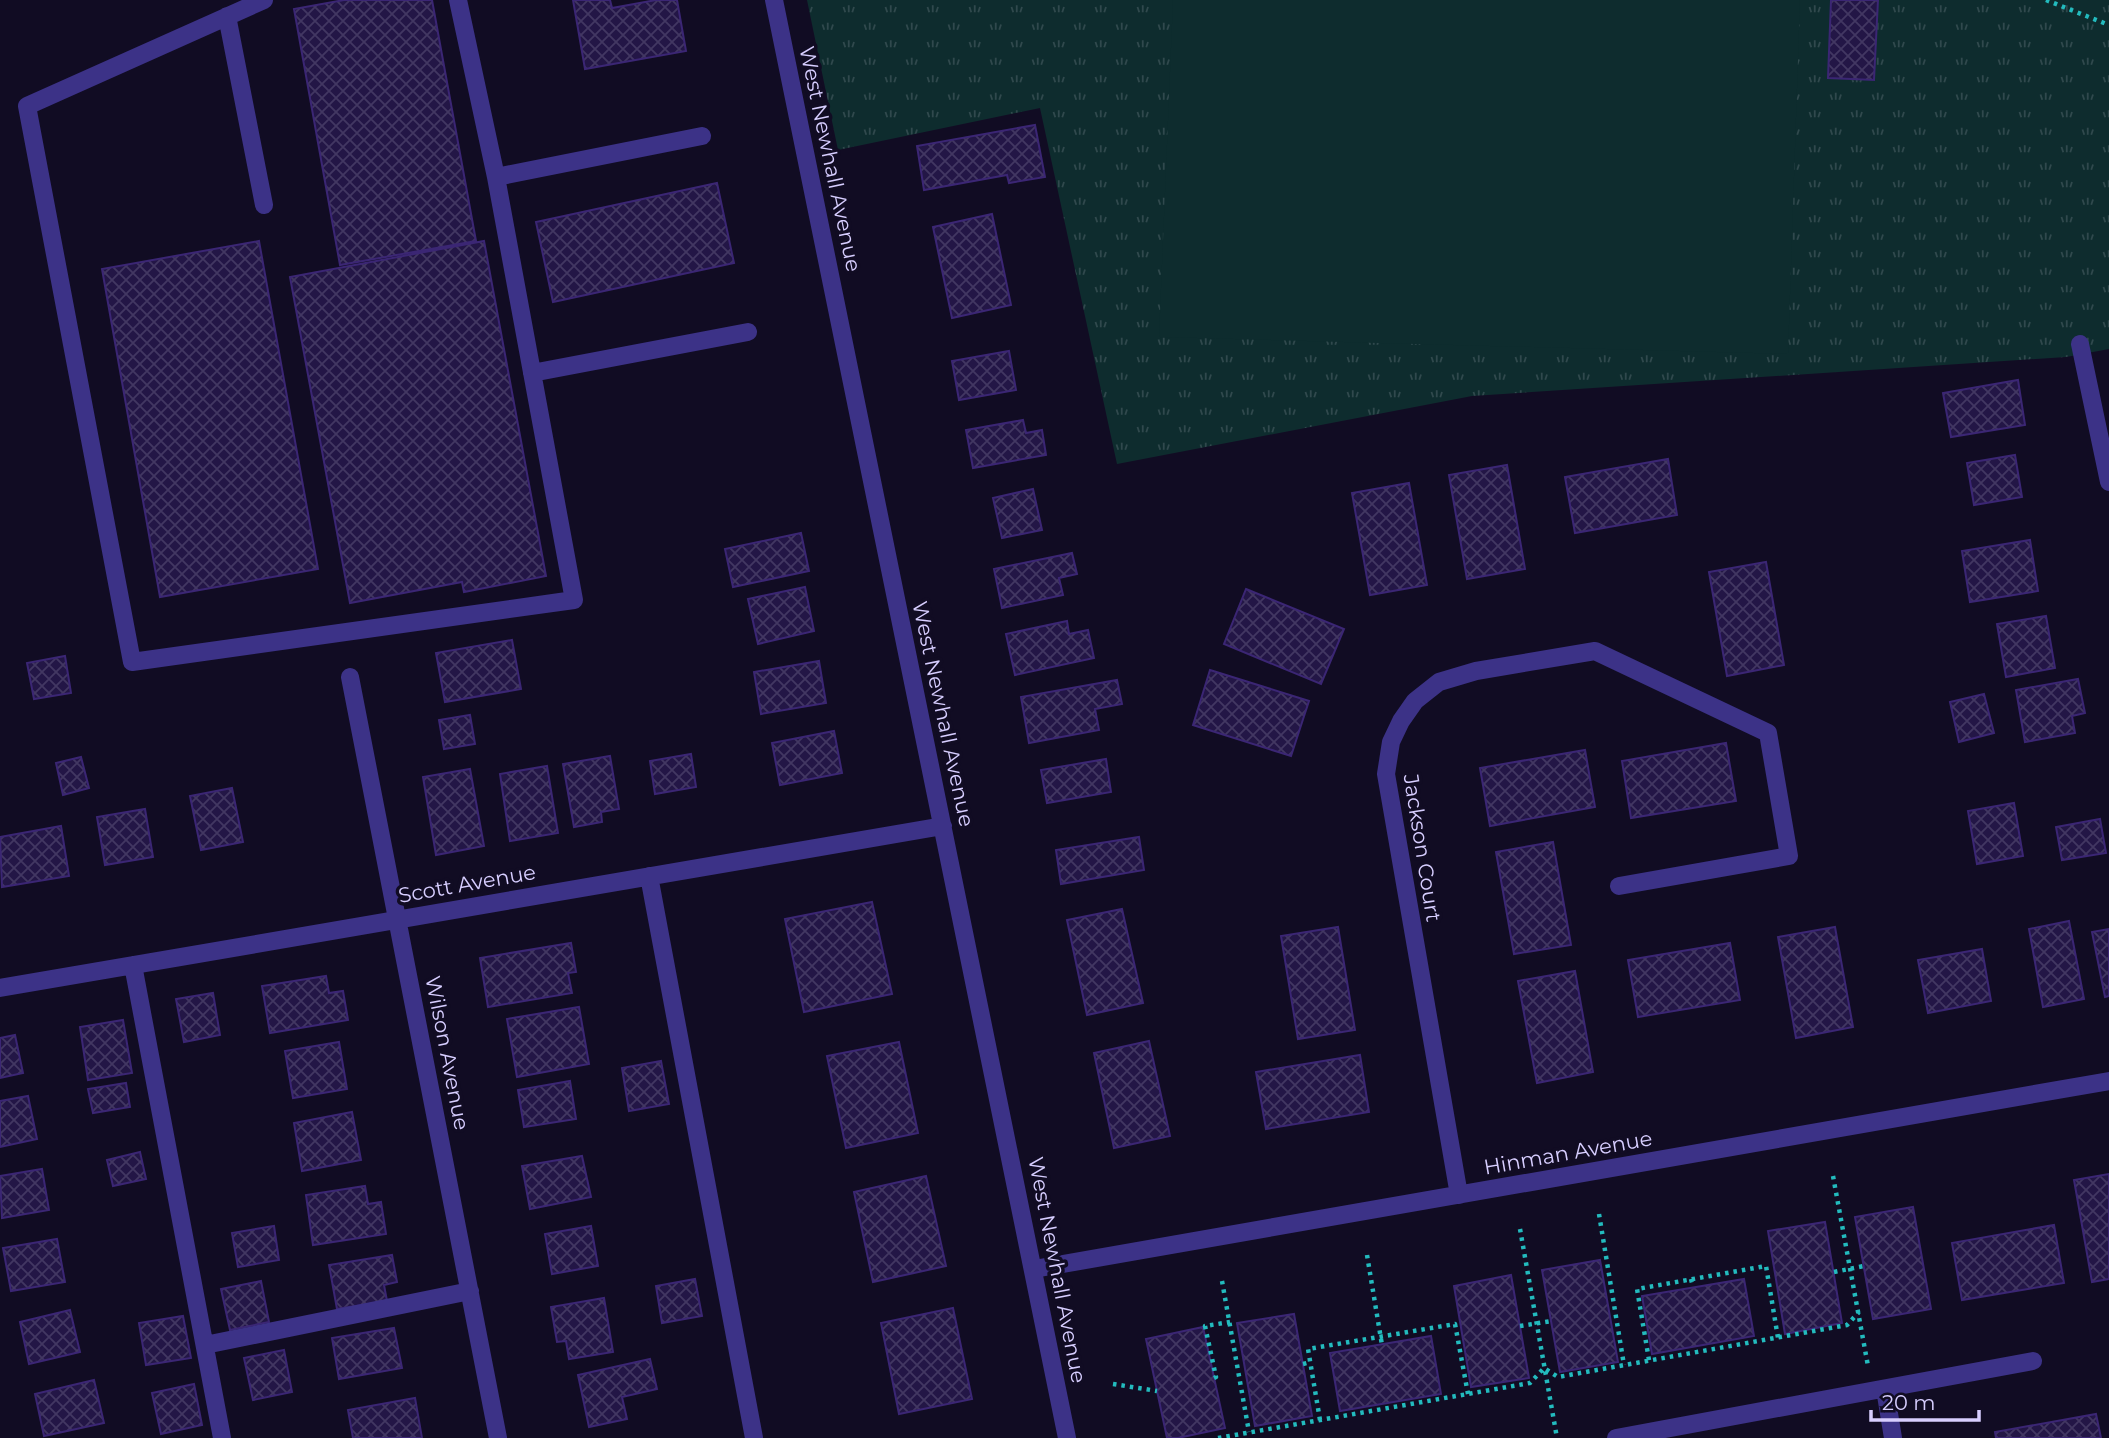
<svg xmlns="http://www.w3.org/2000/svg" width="2109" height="1438" font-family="Montserrat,sans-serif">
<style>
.grass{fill:url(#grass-tufts)}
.pitch{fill:#0e2c2e}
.building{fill:url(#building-cross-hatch);stroke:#3b2674;stroke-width:2}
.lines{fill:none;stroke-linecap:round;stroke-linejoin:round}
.path{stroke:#23bbbe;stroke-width:4.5;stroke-dasharray:3.5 5;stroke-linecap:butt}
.minor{stroke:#3c3287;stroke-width:18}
.labels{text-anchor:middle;stroke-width:7;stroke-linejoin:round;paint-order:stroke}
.street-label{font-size:21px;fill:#d7ceff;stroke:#110c23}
</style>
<defs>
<pattern id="grass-tufts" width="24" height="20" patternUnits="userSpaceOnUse" patternTransform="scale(1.75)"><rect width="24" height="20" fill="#0e2c2e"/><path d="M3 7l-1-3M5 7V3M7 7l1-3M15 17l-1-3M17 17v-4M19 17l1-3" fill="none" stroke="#30494d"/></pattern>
<pattern id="building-cross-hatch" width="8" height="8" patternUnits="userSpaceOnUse" patternTransform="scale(1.75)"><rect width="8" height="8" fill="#231646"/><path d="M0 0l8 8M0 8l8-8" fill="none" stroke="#423762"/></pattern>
</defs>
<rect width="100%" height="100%" fill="#110c23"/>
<!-- grass -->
<path class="grass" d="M807,0H2109V349L2066,357L1472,396L1117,464L1040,108L838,150Z"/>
<!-- pitch -->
<path class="pitch" d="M1173,0H1800L1788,354L1159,337Z"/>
<!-- building -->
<path class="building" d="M344,0H432L476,241L340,265L294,9Z
M573,0H610L612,8L656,0H677L686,51L585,69Z
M1831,0H1878L1874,80L1828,78Z
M1035,125L1045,177L1009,183L1007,175L924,190L917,146Z
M717,183L734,263L553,302L536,222Z
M992,214L1011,305L952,318L933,227Z
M259,241L318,569L160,597L102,269Z
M484,241L546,576L464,592L462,582L350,603L290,277Z
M1009,351L1016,390L959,400L952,361Z
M2018,380L2025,425L1951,437L1943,393Z
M1023,420L1026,433L1042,430L1046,455L973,468L966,430Z
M2015,455L2022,497L1974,505L1967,463Z
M1668,459L1677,515L1575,533L1565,477Z
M1507,465L1525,569L1467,579L1449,475Z
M1409,483L1427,585L1370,595L1352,493Z
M1033,489L1042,530L1002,538L993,498Z
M801,533L809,571L733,587L725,549Z
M2030,540L2038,591L1970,602L1962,551Z
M1072,553L1077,574L1059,578L1063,595L1002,608L994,569Z
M1766,562L1784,665L1727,676L1709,572Z
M805,587L814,631L758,644L748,599Z
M1246,589L1344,629L1321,684L1224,644Z
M2046,616L2055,668L2006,677L1997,624Z
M1067,621L1069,634L1088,630L1094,658L1015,675L1006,634Z
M512,640L521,689L445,702L436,653Z
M65,656L71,693L34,699L27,663Z
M819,661L826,703L761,714L754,672Z
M1210,670L1309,701L1291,756L1193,725Z
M2078,679L2085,713L2072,716L2075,733L2025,742L2016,690Z
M1117,680L1122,704L1095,709L1099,730L1029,743L1021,697Z
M1984,694L1994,733L1959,742L1950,702Z
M470,715L475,744L444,749L439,720Z
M834,731L842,773L780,785L772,743Z
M1726,743L1736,801L1631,818L1622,761Z
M1585,750L1595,807L1490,826L1480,768Z
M691,754L696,787L655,794L650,761Z
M610,756L619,809L601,812L602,822L574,827L563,764Z
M81,757L89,788L63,795L56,763Z
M1106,759L1111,792L1047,803L1041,770Z
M547,766L558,833L510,841L500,774Z
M470,769L484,846L436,855L423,777Z
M232,788L243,842L201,850L190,796Z
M2014,803L2023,856L1977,864L1968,811Z
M145,809L153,857L105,865L97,817Z
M2100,819L2106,853L2062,860L2056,827Z
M61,826L69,876L2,887L0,837Z
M1139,837L1144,870L1061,884L1056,850Z
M1553,842L1571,945L1514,954L1496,852Z
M872,902L892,994L804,1012L785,919Z
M1122,909L1143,1003L1087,1015L1067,920Z
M2069,921L2084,999L2043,1007L2029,929Z
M1338,927L1355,1030L1298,1039L1281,936Z
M1835,927L1853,1027L1796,1038L1778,937Z
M2109,929V996L2105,997L2092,932Z
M571,943L576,972L568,973L572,993L488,1007L480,958Z
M1730,943L1740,1000L1638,1017L1628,960Z
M1982,949L1991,1001L1928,1013L1918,960Z
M1575,971L1593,1072L1537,1083L1518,981Z
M326,976L329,993L343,991L348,1020L270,1033L262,986Z
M213,993L220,1035L184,1042L176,999Z
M579,1007L589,1064L517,1077L507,1019Z
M123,1020L132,1073L88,1080L80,1027Z
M15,1035L23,1073L0,1078V1038Z
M1149,1041L1170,1136L1114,1148L1094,1053Z
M339,1042L347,1089L293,1098L285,1051Z
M899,1042L918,1133L846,1148L827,1056Z
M1360,1055L1369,1112L1266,1129L1256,1072Z
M661,1061L669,1104L629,1111L622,1068Z
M570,1081L576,1119L524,1127L518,1090Z
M126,1083L130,1107L93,1113L88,1089Z
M28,1096L37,1139L0,1147V1101Z
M352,1112L361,1160L302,1171L294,1123Z
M140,1152L146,1179L113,1186L107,1160Z
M582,1156L591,1197L530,1209L522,1166Z
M42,1169L49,1210L2,1218L0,1176Z
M2109,1174V1279L2092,1282L2074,1180Z
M926,1176L946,1266L873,1282L854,1192Z
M365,1186L368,1204L381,1202L386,1234L313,1245L306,1195Z
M1913,1207L1931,1309L1873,1319L1855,1217Z
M1825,1222L1842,1323L1785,1334L1768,1231Z
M2054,1225L2064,1283L1962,1300L1952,1243Z
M274,1226L279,1260L238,1267L232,1233Z
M591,1226L598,1266L552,1274L545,1234Z
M57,1239L65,1282L11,1291L3,1248Z
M392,1255L397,1282L384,1285L387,1301L337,1309L329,1265Z
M1600,1260L1618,1362L1560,1372L1542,1270Z
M1511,1275L1529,1378L1471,1387L1454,1286Z
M695,1279L702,1316L662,1323L656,1286Z
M1744,1279L1754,1336L1652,1354L1642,1296Z
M261,1281L269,1322L230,1330L221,1289Z
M604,1298L613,1352L569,1359L566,1341L557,1342L551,1307Z
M953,1308L972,1399L899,1414L881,1323Z
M70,1310L80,1352L29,1364L20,1322Z
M1294,1314L1312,1416L1255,1426L1237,1323Z
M183,1316L191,1358L146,1365L139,1323Z
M1203,1327L1225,1428L1178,1438H1167L1146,1339Z
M394,1328L402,1368L339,1379L332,1338Z
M1431,1336L1441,1394L1340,1411L1330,1353Z
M284,1350L292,1392L253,1400L244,1358Z
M650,1359L657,1389L622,1397L627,1419L589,1427L578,1375Z
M94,1380L104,1423L44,1436L35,1394Z
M194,1384L202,1425L161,1434L152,1393Z
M415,1398L422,1438H353L348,1410Z
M2096,1414L2101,1438H1996L1995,1432Z"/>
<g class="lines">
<!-- path -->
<path class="path" d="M2046,0L2109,25
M1833,1176L1868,1366
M1599,1214L1624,1365
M1520,1229L1557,1438
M1367,1255L1382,1345
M1834,1272L1864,1266
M1691,1279L1693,1287
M1222,1281L1249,1432
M1520,1326L1552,1321
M1649,1360L1637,1289L1766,1266L1778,1338
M1303,1364L1311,1362
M1214,1378L1216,1377L1205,1326L1230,1322
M1113,1384L1157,1391
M1320,1420L1308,1349L1455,1324L1468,1394
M1218,1438L1530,1383L1544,1368L1558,1377L1847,1325L1859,1312"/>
<!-- minor -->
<path class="minor" d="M264,0L27,106L132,662L574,600L496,177
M458,0L496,177L702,136
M774,0L1067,1438
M227,16L264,205
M2080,344L2109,482
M532,373L748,332
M350,677L498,1438
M649,876L754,1438
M133,965L222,1438
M0,988L943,826
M1459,1195L1386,774L1391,742L1401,721L1415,701L1439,682L1476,671L1595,651L1768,733L1789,856L1619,886
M1034,1269L2109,1081
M205,1345L470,1291
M1885,1389L1893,1438
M1616,1438L2033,1361"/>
</g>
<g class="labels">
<!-- street labels -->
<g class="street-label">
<text transform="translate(830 159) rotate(78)" y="7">West Newhall Avenue</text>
<text transform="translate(943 714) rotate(78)" y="7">West Newhall Avenue</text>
<text transform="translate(1422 848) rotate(81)" y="7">Jackson Court</text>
<text transform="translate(467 884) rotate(-10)" y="7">Scott Avenue</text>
<text transform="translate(447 1053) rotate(79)" y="7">Wilson Avenue</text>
<text transform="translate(1568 1153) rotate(-10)" y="7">Hinman Avenue</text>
<text transform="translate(1057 1270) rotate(79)" y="7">West Newhall Avenue</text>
</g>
</g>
<!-- scale -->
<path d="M1871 1410v10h108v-10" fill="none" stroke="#d7ceff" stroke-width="3.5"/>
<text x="1882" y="1410" font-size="21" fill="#d7ceff" stroke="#110c23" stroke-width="5" paint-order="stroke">20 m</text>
</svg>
